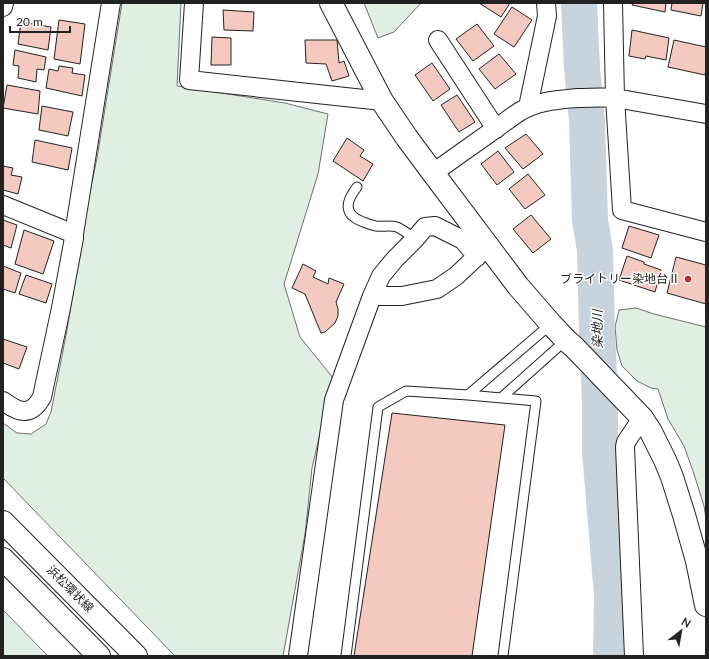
<svg xmlns="http://www.w3.org/2000/svg" width="709" height="659" font-family="Lato,'Noto Sans JP',sans-serif">
<style>
.green{fill:#e0efe3;stroke:#6f6f6f}
.lines{fill:none;stroke-linecap:round;stroke-linejoin:round}
.river{stroke:#c7d3dd;stroke-width:36}
.building{fill:#f3c9c0;stroke:#222}
.lane-casing{stroke:#222;stroke-width:11}
.street-casing{stroke:#222;stroke-width:20}
.secondary-casing{stroke:#222;stroke-width:24}
.primary-casing{stroke:#222;stroke-width:24}
.lane{stroke:#fff;stroke-width:9}
.street{stroke:#fff;stroke-width:18}
.secondary{stroke:#fff;stroke-width:22}
.primary{stroke:#fff;stroke-width:22}
.poi-dot{fill:#c62828;stroke:#fff;stroke-width:1.5}
.labels{text-anchor:middle;stroke-width:3;stroke-linejoin:round;paint-order:stroke}
.poi-label{font-size:12px;fill:#222;stroke:#fff;text-anchor:end}
.street-label{font-size:12px;fill:#222;stroke:#fff}
.water-label{font-size:13px;font-style:italic;fill:#222;stroke:#fff}
</style>
<rect width="100%" height="100%" fill="#fff"/>
<!-- green -->
<path class="green" d="M122,3H181L177,86L285,103L328,114L318,174L284,284L300,337L333,378L312,468L305,534L283,656H175L3,478V423L17,433L31,434L46,424L51,412L67,330L76,274L88,202L97,158Z
M364,3H421L394,32L378,38Z
M636,308L654,314L706,327V519L704,506L694,474L684,446L668,419L658,389L651,388L637,381L622,366L617,350L615,327L619,310Z
M3,610L48,656H3Z"/>
<g class="lines">
<!-- river -->
<path class="river" d="M579,3L582,68L587,121L590,220L595,250L597,331L600,403V451L612,595L611,656"/>
</g>
<!-- building -->
<path class="building" d="M479,3H510L501,17Z
M633,3H666L665,12L632,5Z
M672,3H703L701,16L671,10Z
M512,7L532,20L514,47L494,34Z
M223,10L254,12L253,31L224,30Z
M59,20L85,24L80,64L54,59Z
M21,22L51,27L48,50L18,44Z
M477,24L494,46L473,61L456,39Z
M632,30L669,38L666,60L646,56L645,59L629,56Z
M212,37L231,38V65H211Z
M305,40H337L339,63L344,61L349,76L332,81L326,64L306,63Z
M674,40L706,47V69L705,75L668,67Z
M15,50L46,57L44,70L37,69L36,82L18,78L19,66L13,65Z
M499,54L516,74L495,89L479,69Z
M432,63L450,89L433,101L415,75Z
M59,66L73,68L72,73L85,75L82,96L46,88L49,69L58,71Z
M7,85L40,91L38,114L3,108Z
M457,95L475,122L459,132L441,105Z
M42,106L73,112L68,136L39,130Z
M526,134L543,154L523,169L505,148Z
M347,138L364,150L360,156L373,164L363,181L333,161Z
M35,140L72,148L68,170L32,162Z
M498,151L514,172L497,185L481,164Z
M3,166L13,168L11,175L22,177L18,194L3,190Z
M528,174L545,195L525,209L509,189Z
M531,215L551,239L533,253L513,229Z
M3,220L17,225L11,248L3,245Z
M629,226L659,235L651,258L622,248Z
M24,230L54,241L43,274L15,264Z
M627,256L644,262V264L661,270L655,292L619,280Z
M676,257L706,265V304L667,293Z
M303,264L316,271L313,277L328,284L329,278L344,284L336,302L338,309V316L335,323L325,332L321,333L305,294L292,288Z
M3,266L21,273L15,293L3,289Z
M26,275L52,284L46,303L19,294Z
M3,339L27,347L19,369L3,363Z
M392,413L505,425L472,656H354Z"/>
<g class="lines">
<defs>
<path id="lane" d="M357,187C347,200 342,213 361,221C366,223 370,225 376,226C383,227 390,225 397,227C403,230 410,235 415,239
M468,395L551,324
M501,398L566,340
M346,656L378,407L406,391L468,395L536,401L503,656"/>
<path id="street" d="M194,3L189,80L382,101
M613,3L615,98L622,210L706,232
M3,7L4,3
M438,40L496,129
M528,107L547,16L546,3
M433,173L519,112C538,101 556,100 577,98C590,98 602,97 615,98L706,114
M3,205L74,234
M372,296L381,276L395,259L415,239L425,227L435,226L463,240L477,257
M3,401C19,413 31,417 42,397L61,308L74,238V234L111,3
M298,656L334,400L372,296H402L437,289L456,276L488,246
M634,656L625,447L626,442L642,418"/>
<path id="secondary" d="M331,3L382,101L407,138L433,173L518,286L551,324L566,340L575,348L642,418L651,432L665,460L672,477L684,515L697,561L706,605"/>
<path id="primary" d="M3,522L136,656
M3,559L99,656"/>
</defs>
<!-- lane casing -->
<use href="#lane" class="lane-casing"/>
<!-- street casing -->
<use href="#street" class="street-casing"/>
<!-- secondary casing -->
<use href="#secondary" class="secondary-casing"/>
<!-- primary casing -->
<use href="#primary" class="primary-casing"/>
<!-- lane -->
<use href="#lane" class="lane"/>
<!-- street -->
<use href="#street" class="street"/>
<!-- secondary -->
<use href="#secondary" class="secondary"/>
<!-- primary -->
<use href="#primary" class="primary"/>
</g>
<!-- markers -->
<circle class="poi-dot" cx="688" cy="279" r="4"/>
<g class="labels">
<!-- poi labels -->
<g class="poi-label">
<text x="680" y="283">ブライトリー染地台Ⅱ</text>
</g>
<!-- street labels -->
<g class="street-label">
<text transform="translate(70 589) rotate(45)" y="4">浜松環状線</text>
</g>
<!-- water labels -->
<g class="water-label">
<text transform="translate(597 329) rotate(-91)" y="5">染地川</text>
</g>
</g>
<!-- border -->
<rect width="709" height="659" fill="none" stroke="#222222" stroke-width="8"/>
<!-- north arrow -->
<g transform="translate(681 631) rotate(31)" stroke="#ffffff" stroke-width="3" paint-order="stroke">
<path d="M0-3L7 15L0 10L-7 15Z" fill="#222222"/>
<text y="-6" font-size="11" font-weight="bold" text-anchor="middle" fill="#222222">N</text>
</g>
<!-- scale -->
<path d="M10 26v6h60v-6" fill="none" stroke="#222222" stroke-width="2"/>
<text x="16" y="26" font-size="12" fill="#222222" stroke="#ffffff" stroke-width="3" paint-order="stroke">20 m</text>
</svg>
